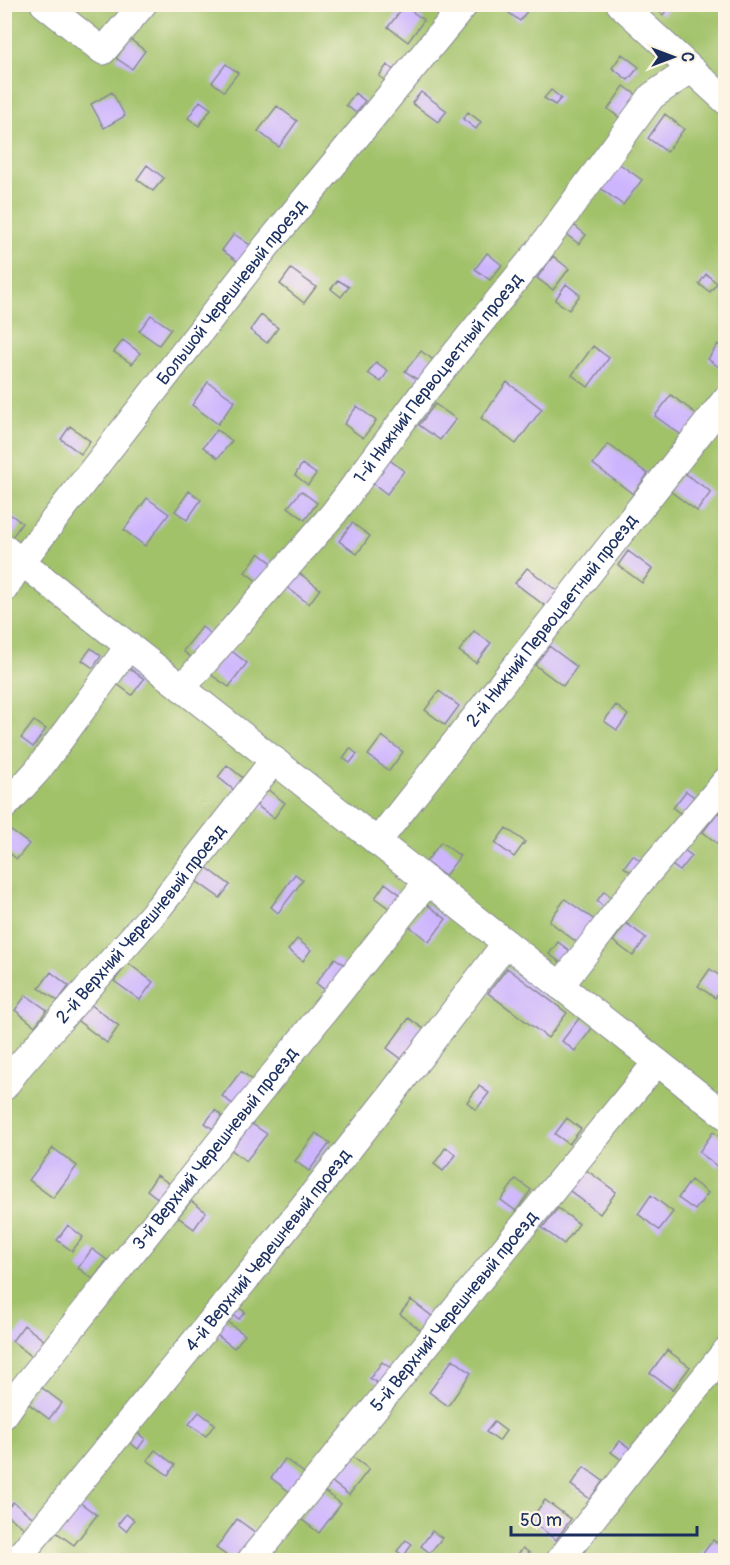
<svg xmlns="http://www.w3.org/2000/svg" width="730" height="1565" font-family="Pangolin,sans-serif">
<style>
.green{fill:#a2c26a;stroke:#5e7864;stroke-width:1.5}
.building{fill:#cdb5fe}
.lines{fill:none;stroke-linecap:round;stroke-linejoin:round}
.minor-casing{stroke:#888a94;stroke-width:29}
.minor{stroke:#fff;stroke-width:27}
.labels{text-anchor:middle;stroke-width:4.5;stroke-linejoin:round;paint-order:stroke}
.street-label{font-size:18px;fill:#1b2f5e;stroke:#fcf5e5}
</style>
<rect width="100%" height="100%" fill="#fcf5e5"/>
<filter id="ink" filterUnits="userSpaceOnUse"><feTurbulence type="fractalNoise" baseFrequency=".0167" numOctaves="2"/><feDisplacementMap in="SourceGraphic" scale="12" xChannelSelector="R" yChannelSelector="G"/><feConvolveMatrix kernelMatrix="1 2 1 2 8 2 1 2 1" color-interpolation-filters="sRGB"/></filter>
<filter id="wash" filterUnits="userSpaceOnUse"><feTurbulence type="fractalNoise" baseFrequency=".008" numOctaves="4" result="noise"/><feDisplacementMap in="SourceGraphic" scale="24" xChannelSelector="R" yChannelSelector="G"/><feGaussianBlur stdDeviation="1.35" result="paint"/><feColorMatrix in="noise" values="0 0 0 0 0 0 0 0 0 0 0 0 0 0 0 0 0 1.4 0 .05"/><feComposite in="paint" operator="in"/></filter>
<g filter="url(#wash)">
<rect width="100%" height="100%" fill="#f6e4cb"/>
<!-- green -->
<path class="green" d="M5,5H725V1560H5Z"/>
<g id="blocks">
<!-- building -->
<path class="building" d="M431,4H446L441,11Z
M497,4H532L520,21Z
M650,4H671L663,15Z
M404,6L424,20L408,42L388,27Z
M130,39L145,51L132,69L116,58Z
M622,54L639,67L628,80L612,68Z
M226,64L238,73L224,91L212,82Z
M387,65L395,71L387,82L379,76Z
M624,86L641,98L624,121L608,109Z
M551,90L561,98L555,105L544,98Z
M112,92L125,116L104,128L91,104Z
M421,92L447,111L438,122L412,103Z
M355,93L365,101L356,113L346,105Z
M200,101L211,109L199,126L188,118Z
M277,106L297,121L279,147L258,131Z
M468,112L481,122L476,129L463,119Z
M665,114L684,129L667,152L648,138Z
M617,162L642,180L623,205L599,187Z
M147,165L164,178L153,191L137,179Z
M574,225L586,235L579,244L567,235Z
M234,234L253,247L241,264L222,250Z
M487,253L502,265L490,280L475,269Z
M553,256L569,269L553,290L537,278Z
M291,269L316,287L304,303L280,284Z
M706,274L717,283L710,292L699,284Z
M338,280L349,287L341,297L331,289Z
M566,284L580,295L569,310L555,300Z
M151,315L171,329L159,345L139,331Z
M261,315L278,328L267,343L250,330Z
M123,340L140,353L132,364L114,352Z
M718,344L726,350V372L708,359Z
M593,346L609,358L588,387L572,375Z
M421,351L436,362L421,382L405,371Z
M376,362L388,371L381,382L368,373Z
M208,382L235,401L218,424L192,405Z
M507,382L542,409L516,444L481,418Z
M671,395L699,416L684,437L655,416Z
M435,404L456,419L440,440L419,425Z
M357,406L376,421L363,438L344,424Z
M70,426L90,441L81,454L61,439Z
M217,430L232,441L218,458L203,447Z
M608,444L648,474L633,494L593,464Z
M387,458L404,471L387,494L370,481Z
M302,464L316,474L308,485L295,475Z
M683,472L711,492L697,511L670,491Z
M189,491L201,500L187,520L175,511Z
M301,491L317,503L305,520L288,507Z
M147,498L169,514L145,546L124,530Z
M6,511L22,523L8,543L4,540V514Z
M352,523L370,536L357,554L339,541Z
M628,551L652,569L642,583L618,565Z
M259,553L272,563L258,582L245,572Z
M527,568L560,593L549,609L515,583Z
M295,570L320,589L309,604L284,585Z
M202,627L214,636L196,661L183,651Z
M474,631L491,643L476,663L459,651Z
M549,646L577,667L563,686L535,665Z
M91,648L101,656L93,668L82,660Z
M229,649L247,663L229,687L210,674Z
M129,668L144,679L132,695L117,684Z
M439,691L459,706L445,725L425,710Z
M616,705L628,715L617,730L604,721Z
M34,721L46,729L33,747L21,738Z
M382,736L403,752L389,771L368,755Z
M350,748L357,754L350,763L343,758Z
M227,765L243,778L234,790L218,777Z
M267,789L285,803L274,818L255,804Z
M686,791L697,799L684,816L673,808Z
M718,812L726,818V834L718,844L703,832Z
M506,828L525,842L514,857L495,843Z
M10,830L29,844L17,859L4,849V838Z
M441,842L460,856L445,876L426,862Z
M683,849L692,856L680,871L672,865Z
M633,855L648,867L640,879L624,867Z
M206,867L230,885L220,898L196,881Z
M295,874L303,880L278,913L271,907Z
M385,883L401,895L390,909L375,898Z
M604,891L611,897L604,907L597,901Z
M565,899L596,921L579,944L549,921Z
M426,904L446,919L429,942L409,926Z
M626,923L646,938L633,956L613,941Z
M297,939L311,950L303,961L288,950Z
M558,942L574,954L565,966L549,954Z
M335,958L349,968L330,994L316,983Z
M128,963L153,982L140,1000L114,981Z
M507,968L567,1013L548,1038L488,993Z
M710,969L726,980V983L715,998L698,986Z
M51,972L69,986L58,1001L39,988Z
M26,995L47,1010L35,1026L15,1010Z
M86,1001L119,1026L107,1043L74,1018Z
M580,1017L593,1027L575,1051L562,1041Z
M409,1018L430,1034L407,1063L387,1048Z
M241,1071L256,1083L238,1108L222,1096Z
M479,1086L489,1093L476,1110L467,1102Z
M215,1110L222,1116L213,1129L205,1123Z
M567,1118L581,1129L569,1144L555,1134Z
M249,1122L267,1134L246,1161L229,1148Z
M713,1132L726,1141V1157L718,1167L699,1152Z
M316,1133L330,1143L309,1171L295,1161Z
M446,1147L456,1155L443,1171L434,1164Z
M53,1148L77,1166L53,1198L29,1180Z
M581,1166L616,1192L600,1214L565,1187Z
M157,1175L171,1185L160,1200L147,1190Z
M516,1179L531,1190L516,1211L501,1200Z
M691,1180L708,1193L695,1210L678,1198Z
M651,1195L673,1212L659,1230L638,1214Z
M191,1201L206,1212L194,1229L178,1217Z
M558,1208L579,1224L564,1244L542,1228Z
M68,1225L83,1237L72,1251L57,1240Z
M92,1249L107,1260L93,1279L78,1268Z
M726,1257V1270L719,1265Z
M411,1300L433,1317L422,1331L400,1314Z
M234,1304L245,1312L239,1319L229,1312Z
M223,1319L245,1335L234,1348L213,1332Z
M24,1325L46,1342L34,1358L12,1341Z
M667,1350L690,1367L673,1390L650,1373Z
M453,1359L471,1373L448,1406L429,1392Z
M382,1362L392,1369L380,1385L370,1378Z
M37,1384L62,1403L49,1419L25,1401Z
M199,1412L215,1424L206,1436L189,1424Z
M494,1422L506,1431L499,1441L486,1432Z
M135,1431L145,1439L138,1449L128,1441Z
M620,1441L632,1450L623,1461L611,1452Z
M155,1450L175,1465L168,1475L147,1460Z
M351,1456L369,1469L349,1495L332,1482Z
M285,1459L304,1473L290,1492L271,1478Z
M584,1467L603,1481L590,1499L571,1485Z
M323,1490L341,1504L319,1533L301,1519Z
M545,1500L571,1519L556,1540L530,1520Z
M13,1502L36,1520L28,1531L4,1513Z
M79,1502L97,1515L74,1545L56,1532Z
M126,1514L134,1520L126,1531L118,1524Z
M237,1519L256,1533L236,1560H233L216,1548Z
M432,1531L442,1538L430,1553L421,1546Z
M406,1540L412,1544L404,1556L397,1551Z
M713,1540L726,1549V1555L721,1560H698Z
M523,1548L539,1560H513Z"/>
</g>
</g>
<g filter="url(#ink)">
<use href="#blocks" fill-opacity="0" stroke="#888a94" stroke-width="1.5"/>
<g class="lines">
<defs>
<g id="minor">
<path d="M44,4L103,51L143,4"/>
<path d="M620,4L726,101"/>
<path d="M4,548L726,1116"/>
<path id="s1" d="M4,589L22,561L265,248L465,4"/>
<path id="s2" d="M182,688L334,513L421,396L537,253L652,96L690,70"/>
<path d="M4,807L37,771L129,646"/>
<path id="s3" d="M377,842L726,399"/>
<path d="M560,986L639,883L726,781"/>
<path id="s4" d="M4,1087L21,1064L159,907L274,760"/>
<path id="s5" d="M4,1415L19,1394L428,881"/>
<path id="s6" d="M22,1553L258,1264L388,1099L506,943"/>
<path id="s7" d="M251,1560L657,1062"/>
<path d="M560,1560L638,1460L726,1351"/>
</g>
</defs>
<!-- minor casing -->
<use href="#minor" class="minor-casing"/>
<!-- minor -->
<use href="#minor" class="minor"/>
</g>
</g>
<g class="labels">
<!-- street labels -->
<g class="street-label">
<text dy="6" stroke="none"><textPath href="#s1" startOffset="374">Большой Черешневый проезд</textPath></text>
<text dy="6" stroke="none"><textPath href="#s2" startOffset="402">1-й Нижний Первоцветный проезд</textPath></text>
<text dy="6" stroke="none"><textPath href="#s3" startOffset="282">2-й Нижний Первоцветный проезд</textPath></text>
<text dy="6" stroke="none"><textPath href="#s4" startOffset="213">2-й Верхний Черешневый проезд</textPath></text>
<text dy="6" stroke="none"><textPath href="#s5" startOffset="340">3-й Верхний Черешневый проезд</textPath></text>
<text dy="6" stroke="none"><textPath href="#s6" startOffset="390">4-й Верхний Черешневый проезд</textPath></text>
<text dy="6" stroke="none"><textPath href="#s7" startOffset="321">5-й Верхний Черешневый проезд</textPath></text>
</g>
</g>
<!-- margin -->
<rect width="730" height="1565" fill="none" stroke="#fcf5e5" stroke-width="24"/>
<!-- north arrow -->
<g transform="translate(673 57) rotate(90)" stroke="#fcf5e5" stroke-width="4.5" paint-order="stroke">
<path d="M0-4.5L10 22L0 15L-10 22Z" fill="#1b2f5e"/>
<text y="-9" font-size="16" font-weight="bold" text-anchor="middle" fill="#1b2f5e">С</text>
</g>
<!-- scale -->
<path d="M511 1526v9h186v-9" fill="none" stroke="#1b2f5e" stroke-width="3"/>
<text x="520" y="1526" font-size="18" fill="#1b2f5e" stroke="#fcf5e5" stroke-width="4.5" paint-order="stroke">50 m</text>
</svg>
